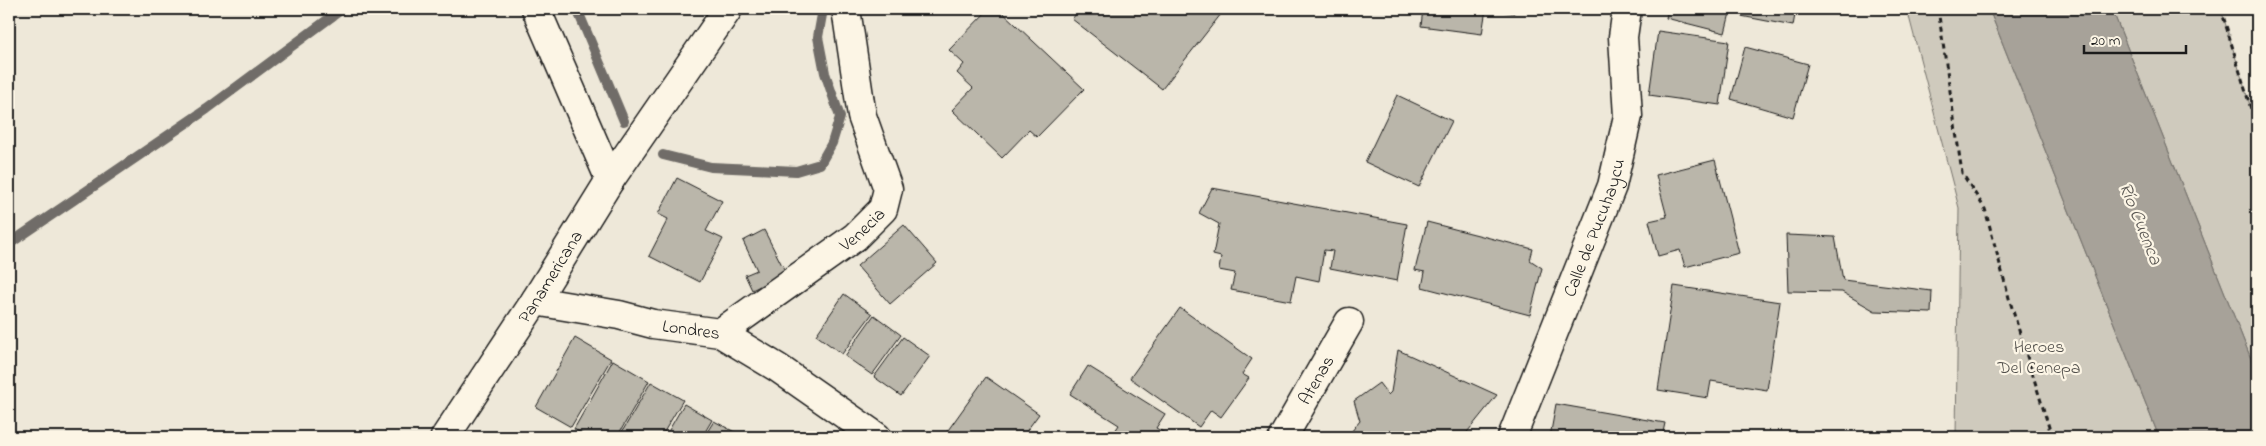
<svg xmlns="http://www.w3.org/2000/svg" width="2266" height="446" font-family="'Indie Flower',sans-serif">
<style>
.green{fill:#cfcabd;stroke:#76736c}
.water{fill:#a7a299;stroke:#6f6c67}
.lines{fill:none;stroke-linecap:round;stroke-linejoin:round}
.stream{stroke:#6f6c67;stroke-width:10}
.building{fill:#bab6aa;stroke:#1c1c1c}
.street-casing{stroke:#1c1c1c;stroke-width:31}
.secondary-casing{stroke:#1c1c1c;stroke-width:31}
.path{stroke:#1c1c1c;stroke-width:3;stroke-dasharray:5 4;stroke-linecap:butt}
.street{stroke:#fcf5e5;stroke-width:28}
.secondary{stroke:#fcf5e5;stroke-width:28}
.labels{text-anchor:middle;stroke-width:4.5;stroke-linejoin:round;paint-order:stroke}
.street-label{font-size:18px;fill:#1c1c1c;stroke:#fcf5e5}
.park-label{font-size:18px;fill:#52504c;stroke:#fcf5e5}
.water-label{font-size:19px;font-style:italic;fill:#5b5854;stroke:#fcf5e5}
</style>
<rect width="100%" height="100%" fill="#eee8d9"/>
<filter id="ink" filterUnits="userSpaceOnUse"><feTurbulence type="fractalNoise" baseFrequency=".02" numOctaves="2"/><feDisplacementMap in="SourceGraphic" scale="10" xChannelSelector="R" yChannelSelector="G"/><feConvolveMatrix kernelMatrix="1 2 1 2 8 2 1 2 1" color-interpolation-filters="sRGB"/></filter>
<g filter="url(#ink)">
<!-- green -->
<path class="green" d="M1907,9H1989L2159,437H1956L1959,208Z
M2112,9H2221L2257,129V374Z"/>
<!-- water -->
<path class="water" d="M1989,9H2112L2257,374V437H2159Z"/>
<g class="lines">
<!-- stream -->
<path class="stream" d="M577,9L624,121
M663,155L711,167L796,171L820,164L832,143L840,117L825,73L818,37L823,9
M9,244L207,109L342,9"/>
</g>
<!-- building -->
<path class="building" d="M989,9H999L1084,89L1037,137L1029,130L1002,158L952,110L973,88L957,73L964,64L949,50Z
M1080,9H1225L1162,89L1072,19Z
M1423,9H1515L1514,13L1486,9L1482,34L1421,26Z
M1668,9H1731L1725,33L1666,18Z
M1743,9H1796L1793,26L1741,16Z
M1658,31L1729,41L1720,105L1649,95Z
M1745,47L1808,64L1793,117L1731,99Z
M1397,95L1452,121L1419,187L1365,162Z
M1715,160L1739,253L1685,267L1680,250L1658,256L1649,221L1667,217L1656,175Z
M677,178L722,201L706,231L723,239L700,282L649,256L668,219L658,214Z
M1212,188L1407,224L1397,281L1330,268L1333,251L1324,250L1319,281L1296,276L1291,301L1231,290L1235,273L1219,270L1221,257L1213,255L1219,224L1199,213Z
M1427,222L1533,249L1530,260L1542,268L1530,315L1422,287L1425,272L1415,270Z
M904,225L937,263L890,304L857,266Z
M764,230L786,273L752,290L745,275L757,270L743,241Z
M1786,235L1835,237L1843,280L1932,291L1931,313L1875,311L1842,292L1788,291Z
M1674,286L1780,302L1767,390L1711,381L1708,398L1658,390Z
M844,294L872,314L842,354L816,335Z
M1180,308L1252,359L1242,374L1249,378L1221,417L1211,410L1199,427L1130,378Z
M874,315L901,335L872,375L845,356Z
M903,337L930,356L901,396L874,377Z
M575,338L611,359L571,427L536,407Z
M1398,350L1497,395L1464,436L1461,437H1354L1351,432L1360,421L1354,401L1379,383L1388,395L1391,392Z
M613,360L649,381L617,437H588L574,429Z
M1088,366L1165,414L1156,428L1172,437H1111L1119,425L1070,394Z
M986,377L1039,414L1022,437H953L946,433Z
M651,382L683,400L661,437H619Z
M684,404L712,420L702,437H665Z
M1556,404L1665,423L1662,437H1550Z
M714,421L742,436L741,437H704Z"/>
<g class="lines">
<defs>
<g id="street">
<path d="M536,9L610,180"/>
<path id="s1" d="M535,301L619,315L653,324L720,333L778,368L877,437"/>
<path id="s2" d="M720,333L855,237L883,209L888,189L862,116L846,9"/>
<path id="s3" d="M1283,437L1349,322"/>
<path id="s4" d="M1512,437L1612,186L1628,116L1623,37L1627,9"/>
</g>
<g id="secondary">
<path id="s5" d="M445,437L535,301L610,180L728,9"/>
</g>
</defs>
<!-- street casing -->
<use href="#street" class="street-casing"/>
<!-- secondary casing -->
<use href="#secondary" class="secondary-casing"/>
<!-- path -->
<path class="path" d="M1938,9L1962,173L1985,209L2009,298L2052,437
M2221,9L2257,129"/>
<!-- street -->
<use href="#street" class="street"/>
<!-- secondary -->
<use href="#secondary" class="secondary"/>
</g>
</g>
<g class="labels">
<!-- street labels -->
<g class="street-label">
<text dy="6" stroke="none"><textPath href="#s2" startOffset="176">Venecia</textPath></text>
<text dy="6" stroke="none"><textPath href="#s4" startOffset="225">Calle de Pucuhaycu</textPath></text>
<text dy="6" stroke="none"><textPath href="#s5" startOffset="192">Panamericana</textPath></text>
<text dy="6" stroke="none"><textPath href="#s1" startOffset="159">Londres</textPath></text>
<text dy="6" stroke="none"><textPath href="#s3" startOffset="66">Atenas</textPath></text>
</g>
<!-- park labels -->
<g class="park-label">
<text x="2039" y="352">Heroes<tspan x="2039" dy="21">Del Cenepa</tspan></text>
</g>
<!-- water labels -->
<g class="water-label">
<text transform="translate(2142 223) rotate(68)" y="7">Río Cuenca</text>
</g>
</g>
<!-- margin -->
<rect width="2266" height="446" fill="none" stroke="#fcf5e5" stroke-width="30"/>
<rect x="15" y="15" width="2236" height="416" fill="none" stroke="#1c1c1c" stroke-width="2" filter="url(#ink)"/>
<!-- scale -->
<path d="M2084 45v8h102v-8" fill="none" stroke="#1c1c1c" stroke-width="2.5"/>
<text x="2091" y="45" font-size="15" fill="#1c1c1c" stroke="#fcf5e5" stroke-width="4" paint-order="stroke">20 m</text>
</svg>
